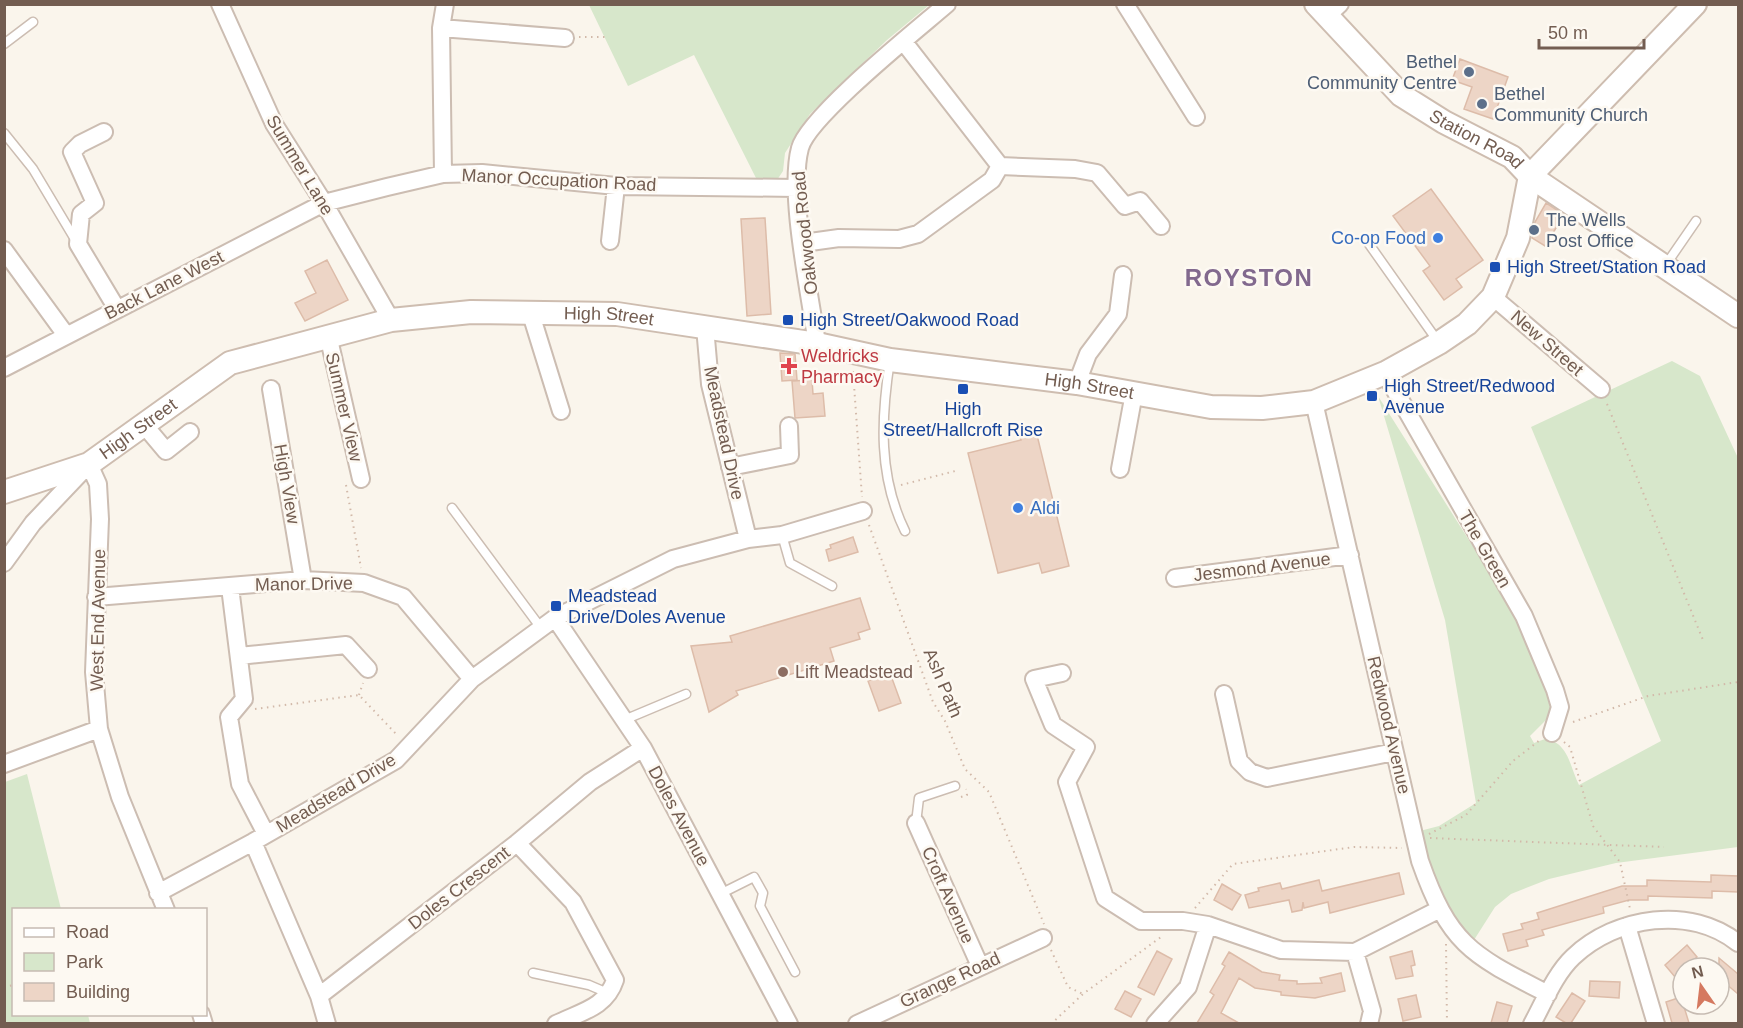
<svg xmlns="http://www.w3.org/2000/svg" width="1743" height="1028" font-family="Helvetica,sans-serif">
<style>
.green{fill:#d7e7cb}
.building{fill:#edd5c6;stroke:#ddbca9;stroke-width:1.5}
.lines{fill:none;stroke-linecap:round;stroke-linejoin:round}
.lane-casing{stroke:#ccbdb2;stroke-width:11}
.street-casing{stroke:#ccbdb2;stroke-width:20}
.secondary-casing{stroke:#cebdb0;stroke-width:26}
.path{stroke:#d2b9a9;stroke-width:2;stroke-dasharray:1.5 4.5;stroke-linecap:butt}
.lane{stroke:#fff;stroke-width:8}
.street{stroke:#fff;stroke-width:16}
.secondary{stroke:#fff;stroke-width:22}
.service-dot{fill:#5c6f8a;stroke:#fdf9f2;stroke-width:2}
.shop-dot{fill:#3f7fe0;stroke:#fdf9f2;stroke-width:2}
.transit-dot{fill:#1a4fb4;stroke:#fdf9f2;stroke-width:2}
.health-dot{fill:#e0444e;stroke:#fdf9f2;stroke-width:2}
.education-dot{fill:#8d6e63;stroke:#fdf9f2;stroke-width:2}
.labels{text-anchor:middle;stroke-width:5;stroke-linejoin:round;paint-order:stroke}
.service-label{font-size:18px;fill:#4e5e75;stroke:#fdf9f2;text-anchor:start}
.street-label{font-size:18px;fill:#735d51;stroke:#fdf9f2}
.shop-label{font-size:18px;fill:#366cbe;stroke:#fdf9f2;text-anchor:end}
.transit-label{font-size:18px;fill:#164399;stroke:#fdf9f2;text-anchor:start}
.health-label{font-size:18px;fill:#be3a42;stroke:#fdf9f2;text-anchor:start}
.education-label{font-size:18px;fill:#785e54;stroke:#fdf9f2;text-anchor:start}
.district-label{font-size:24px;font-weight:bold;letter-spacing:1.5px;fill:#82698e;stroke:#fdf9f2}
</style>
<rect width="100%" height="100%" fill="#faf5ec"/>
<!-- green -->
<path class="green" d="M589,5H929L887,40L810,114L785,153L783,171L777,180L758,182L694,55L628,86Z
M1672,361L1700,376L1738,458V847L1616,863L1549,879L1511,894L1495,907L1474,940C1442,915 1431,869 1416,832L1439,826L1476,803L1445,620L1378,396L1508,602L1552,706L1551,715L1530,736L1534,743L1545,739C1569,742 1570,768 1579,785L1661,741L1531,427Z
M27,774L61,909L14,910V1014L88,1015L90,1023H5V782Z"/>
<!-- building -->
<path class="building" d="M1460,59L1508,77L1493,119L1464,109L1472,87L1452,80Z
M1431,189L1483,260L1456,279L1462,287L1444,300L1423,271L1430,266L1393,216Z
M1546,203L1564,215L1545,246L1532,238L1535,222Z
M765,218L771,314L747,316L741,219Z
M327,260L348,300L305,321L295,303L316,293L305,271Z
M780,353L795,354L797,380L782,381Z
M812,380L813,394L823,393L825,416L795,418L792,381Z
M1036,431L1069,566L1042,573L1039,563L998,573L968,453L1021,440L1019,435Z
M853,537L858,552L829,561L826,550L831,548L830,545Z
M860,598L870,629L858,633L860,639L830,648L834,661L736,691L738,695L709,712L691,646L732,642L730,636Z
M890,673L901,703L879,711L868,681Z
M1399,873L1404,894L1330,913L1328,902L1304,908L1303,902L1302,910L1292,912L1289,900L1249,908L1245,895L1259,891L1258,888L1280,883L1282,889L1319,880L1322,891Z
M1711,875L1738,876V892L1712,891V898L1648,896V900H1629L1603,907L1604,913L1542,930L1544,935L1526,940L1528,946L1508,951L1503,934L1523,929L1521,924L1539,919L1537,913L1622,886H1647V880L1711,882Z
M1222,884L1241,895L1232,910L1214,900Z
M1687,945L1697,957L1675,977L1665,965Z
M1157,951L1172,959L1154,995L1138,987Z
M1412,951L1415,965L1411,966L1413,976L1396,979L1390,957Z
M1229,952L1262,972L1280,975L1279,980L1297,981V984L1322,983L1320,978L1341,973L1345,991L1315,998L1281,995V992L1255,988L1239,978L1221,1013L1239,1023H1197L1214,995L1210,992L1225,966L1222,964Z
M1719,958L1738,974V994L1719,978Z
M1590,981L1620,982L1619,998L1589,996Z
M1125,991L1141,999L1131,1017L1115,1009Z
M1572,993L1585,1001L1571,1023H1566L1556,1017Z
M1416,995L1421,1017L1403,1021L1398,999Z
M1681,997L1689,1023H1672L1666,1002Z
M1497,1002L1512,1006L1507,1023H1491Z"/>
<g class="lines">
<defs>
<path id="lane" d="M4,44L33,22
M4,133L33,169L76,241
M1369,244L1439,343
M1665,266L1696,221
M890,360C881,418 878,476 905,531
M452,508L541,628
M782,535L790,563L832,586
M624,720L686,694
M916,823L919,798L955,786
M720,894L754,877L763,893L760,906L795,972
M533,973L589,985L610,994"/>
<path id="street" d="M220,4L274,124L324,203L391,320
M1125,4L1196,117
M1326,17L1340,4
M441,28L565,38
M903,41L1000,166L1075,169L1097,173L1125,206L1140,201L1161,226
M104,132L80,144L72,152L95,203L81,214L78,244L117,309
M443,174L441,28L445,4
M610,241L616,186
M803,243L839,238L899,239L918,234L992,180L1000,166
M4,250L66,335
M1493,297L1601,389
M530,311L561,411
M328,335L361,479
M817,344C810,294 788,193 800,148C809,116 917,30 947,4
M4,368L324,203L387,187L443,174L482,173L616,186L797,188
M1385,373L1524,616L1555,690L1560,707L1552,733
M1077,383L1088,354L1118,314L1123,275
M271,389L303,580
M1314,402L1420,861C1450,946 1472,955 1548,994
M145,426L166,451L190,432
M730,467L790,455L789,426
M1120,469L1134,393
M748,539L782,535L863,511
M4,563L33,523L89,464L98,484L100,519L94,672L99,729L120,797L166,910
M1175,578L1350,555
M230,587L244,699L229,717L240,784L266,834
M96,597L303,580L364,583L403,597L472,679
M555,618L643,748L789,1024
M239,656L346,645L368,669
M1062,673L1034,679L1053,725L1086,747L1067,782L1105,898L1141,921H1183L1208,925L1281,950L1355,952L1440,909
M1224,694L1239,761L1250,772L1267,778L1394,752
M4,764L99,729
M916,823L980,966
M253,842L319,996L327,1024
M517,843L590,782L643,748
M158,893L253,842L396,760L472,679L555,618L673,559L748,539L710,384L705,327
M1627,926L1656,1024
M1355,952L1372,1011L1369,1024
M319,996L517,843L573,902L615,980C606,1008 580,1012 556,1024
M201,1014L204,1024
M857,1024L1043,938
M1155,1024L1188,987L1208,925
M1532,1024C1544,1002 1555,974 1573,957C1616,916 1691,905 1738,943"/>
<g id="secondary">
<path id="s1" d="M1316,4L1401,95L1444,122L1512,157L1530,176L1738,316"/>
<path d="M1530,176L1695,4"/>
<path id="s2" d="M4,492L89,464L230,363L391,320L471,312L617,314L817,344L890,360L1077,383L1211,407L1262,408L1314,402L1385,373L1439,343L1467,324L1493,297L1518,238L1530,176"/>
</g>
</defs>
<!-- lane casing -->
<use href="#lane" class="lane-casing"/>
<!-- street casing -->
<use href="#street" class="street-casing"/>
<!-- secondary casing -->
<use href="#secondary" class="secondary-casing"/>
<!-- path -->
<path class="path" d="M579,37H606
M853,371L862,497
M1607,404L1703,640
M346,485L361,568
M901,485L959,470
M869,525L933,702L945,721L965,769L989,792L1044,924
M359,695L363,683
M255,709L359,695L398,736
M1573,722L1648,696L1738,682
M1564,742L1570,747L1593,826L1620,862L1630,909
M961,797L967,795L966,789
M1429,834L1466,815L1513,761L1540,740
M1430,838L1664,847
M1195,908L1233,864L1354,847L1402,848
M1446,944L1447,1024
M1051,950L1068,987L1083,994
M4,987L14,985
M1051,1024L1083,994L1161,937"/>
<!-- lane -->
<use href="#lane" class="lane"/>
<!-- street -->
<use href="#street" class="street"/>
<!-- secondary -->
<use href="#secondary" class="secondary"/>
</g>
<!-- markers -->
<g class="service-dot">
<circle cx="1469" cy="72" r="6"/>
<circle cx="1482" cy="104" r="6"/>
<circle cx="1534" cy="230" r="6"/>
</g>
<g class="shop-dot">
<circle cx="1438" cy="238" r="6"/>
<circle cx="1018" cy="508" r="6"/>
</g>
<g class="transit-dot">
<rect x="1489" y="261" width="12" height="12" rx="3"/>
<rect x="782" y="314" width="12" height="12" rx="3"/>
<rect x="957" y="383" width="12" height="12" rx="3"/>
<rect x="1366" y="390" width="12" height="12" rx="3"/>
<rect x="550" y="600" width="12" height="12" rx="3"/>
</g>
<path class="health-dot" d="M786 357h6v6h6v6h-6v6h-6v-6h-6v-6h6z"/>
<circle class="education-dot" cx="783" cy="672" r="6"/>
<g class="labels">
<!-- service labels -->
<g class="service-label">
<text x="1457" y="68" text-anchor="end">Bethel<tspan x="1457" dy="21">Community Centre</tspan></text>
<text x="1494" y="100">Bethel<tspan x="1494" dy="21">Community Church</tspan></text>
<text x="1546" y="226">The Wells<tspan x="1546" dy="21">Post Office</tspan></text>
</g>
<!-- street labels -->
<g class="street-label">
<text dy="6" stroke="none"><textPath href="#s1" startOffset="212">Station Road</textPath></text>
<text transform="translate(300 165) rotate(59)" y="6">Summer Lane</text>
<text transform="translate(559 180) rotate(3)" y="6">Manor Occupation Road</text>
<text transform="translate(805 233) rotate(-96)" y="6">Oakwood Road</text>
<text transform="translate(164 285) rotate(-27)" y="6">Back Lane West</text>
<text dy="6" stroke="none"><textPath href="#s2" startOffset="648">High Street</textPath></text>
<text transform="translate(1547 343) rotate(41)" y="6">New Street</text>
<text dy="6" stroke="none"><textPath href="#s2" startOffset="1134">High Street</textPath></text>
<text transform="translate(344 407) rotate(77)" y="6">Summer View</text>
<text dy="6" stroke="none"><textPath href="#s2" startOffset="150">High Street</textPath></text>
<text transform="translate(724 433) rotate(78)" y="6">Meadstead Drive</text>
<text transform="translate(287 484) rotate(80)" y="6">High View</text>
<text transform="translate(1485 549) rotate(60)" y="6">The Green</text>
<text transform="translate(1262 567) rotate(-7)" y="6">Jesmond Avenue</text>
<text transform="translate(304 584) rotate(-1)" y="6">Manor Drive</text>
<text transform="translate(98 620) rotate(-89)" y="6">West End Avenue</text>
<text transform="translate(943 683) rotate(67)" y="6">Ash Path</text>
<text transform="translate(1389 725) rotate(77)" y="6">Redwood Avenue</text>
<text transform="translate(336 793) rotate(-31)" y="6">Meadstead Drive</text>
<text transform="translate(679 816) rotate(62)" y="6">Doles Avenue</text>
<text transform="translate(459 888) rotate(-38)" y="6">Doles Crescent</text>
<text transform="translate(948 895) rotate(66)" y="6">Croft Avenue</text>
<text transform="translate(950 980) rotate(-25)" y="6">Grange Road</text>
</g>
<!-- shop labels -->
<g class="shop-label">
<text x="1426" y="244">Co-op Food</text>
<text x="1030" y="514" text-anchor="start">Aldi</text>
</g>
<!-- transit labels -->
<g class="transit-label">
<text x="1507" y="273">High Street/Station Road</text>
<text x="800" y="326">High Street/Oakwood Road</text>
<text x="1384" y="392">High Street/Redwood<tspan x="1384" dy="21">Avenue</tspan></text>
<text x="963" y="415" text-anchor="middle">High<tspan x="963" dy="21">Street/Hallcroft Rise</tspan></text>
<text x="568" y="602">Meadstead<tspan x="568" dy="21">Drive/Doles Avenue</tspan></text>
</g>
<!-- health labels -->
<g class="health-label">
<text x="801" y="362">Weldricks<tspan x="801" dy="21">Pharmacy</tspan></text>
</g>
<!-- education labels -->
<g class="education-label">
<text x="795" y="678">Lift Meadstead</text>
</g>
<!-- district labels -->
<g class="district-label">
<text x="1249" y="286">ROYSTON</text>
</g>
</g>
<!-- border -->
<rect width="1743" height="1028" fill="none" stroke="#735d51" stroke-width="12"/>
<!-- legend -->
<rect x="12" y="908" width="195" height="108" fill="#fdf9f2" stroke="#c6bbb2" stroke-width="1.5"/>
<rect x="24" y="928" width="30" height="9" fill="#ffffff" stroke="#c6bbb2" stroke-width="1.5"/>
<text x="66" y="938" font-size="18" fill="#735d51">Road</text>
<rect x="24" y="953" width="30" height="18" fill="#d7e7cb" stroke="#c6bbb2" stroke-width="1.5"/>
<text x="66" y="968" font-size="18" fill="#735d51">Park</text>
<rect x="24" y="983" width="30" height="18" fill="#edd5c6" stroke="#c6bbb2" stroke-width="1.5"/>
<text x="66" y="998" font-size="18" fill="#735d51">Building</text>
<!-- north arrow -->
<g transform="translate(1701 986) rotate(346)"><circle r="28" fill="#fdf9f2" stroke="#c6bbb2" stroke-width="1.5"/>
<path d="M0-4.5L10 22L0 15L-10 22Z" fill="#d57960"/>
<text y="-9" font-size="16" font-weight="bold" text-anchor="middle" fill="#735d51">N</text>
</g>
<!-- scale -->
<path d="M1539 39v9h105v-9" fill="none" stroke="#735d51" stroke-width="3"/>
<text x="1548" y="39" font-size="18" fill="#735d51" stroke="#fdf9f2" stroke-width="4.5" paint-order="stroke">50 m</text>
</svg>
